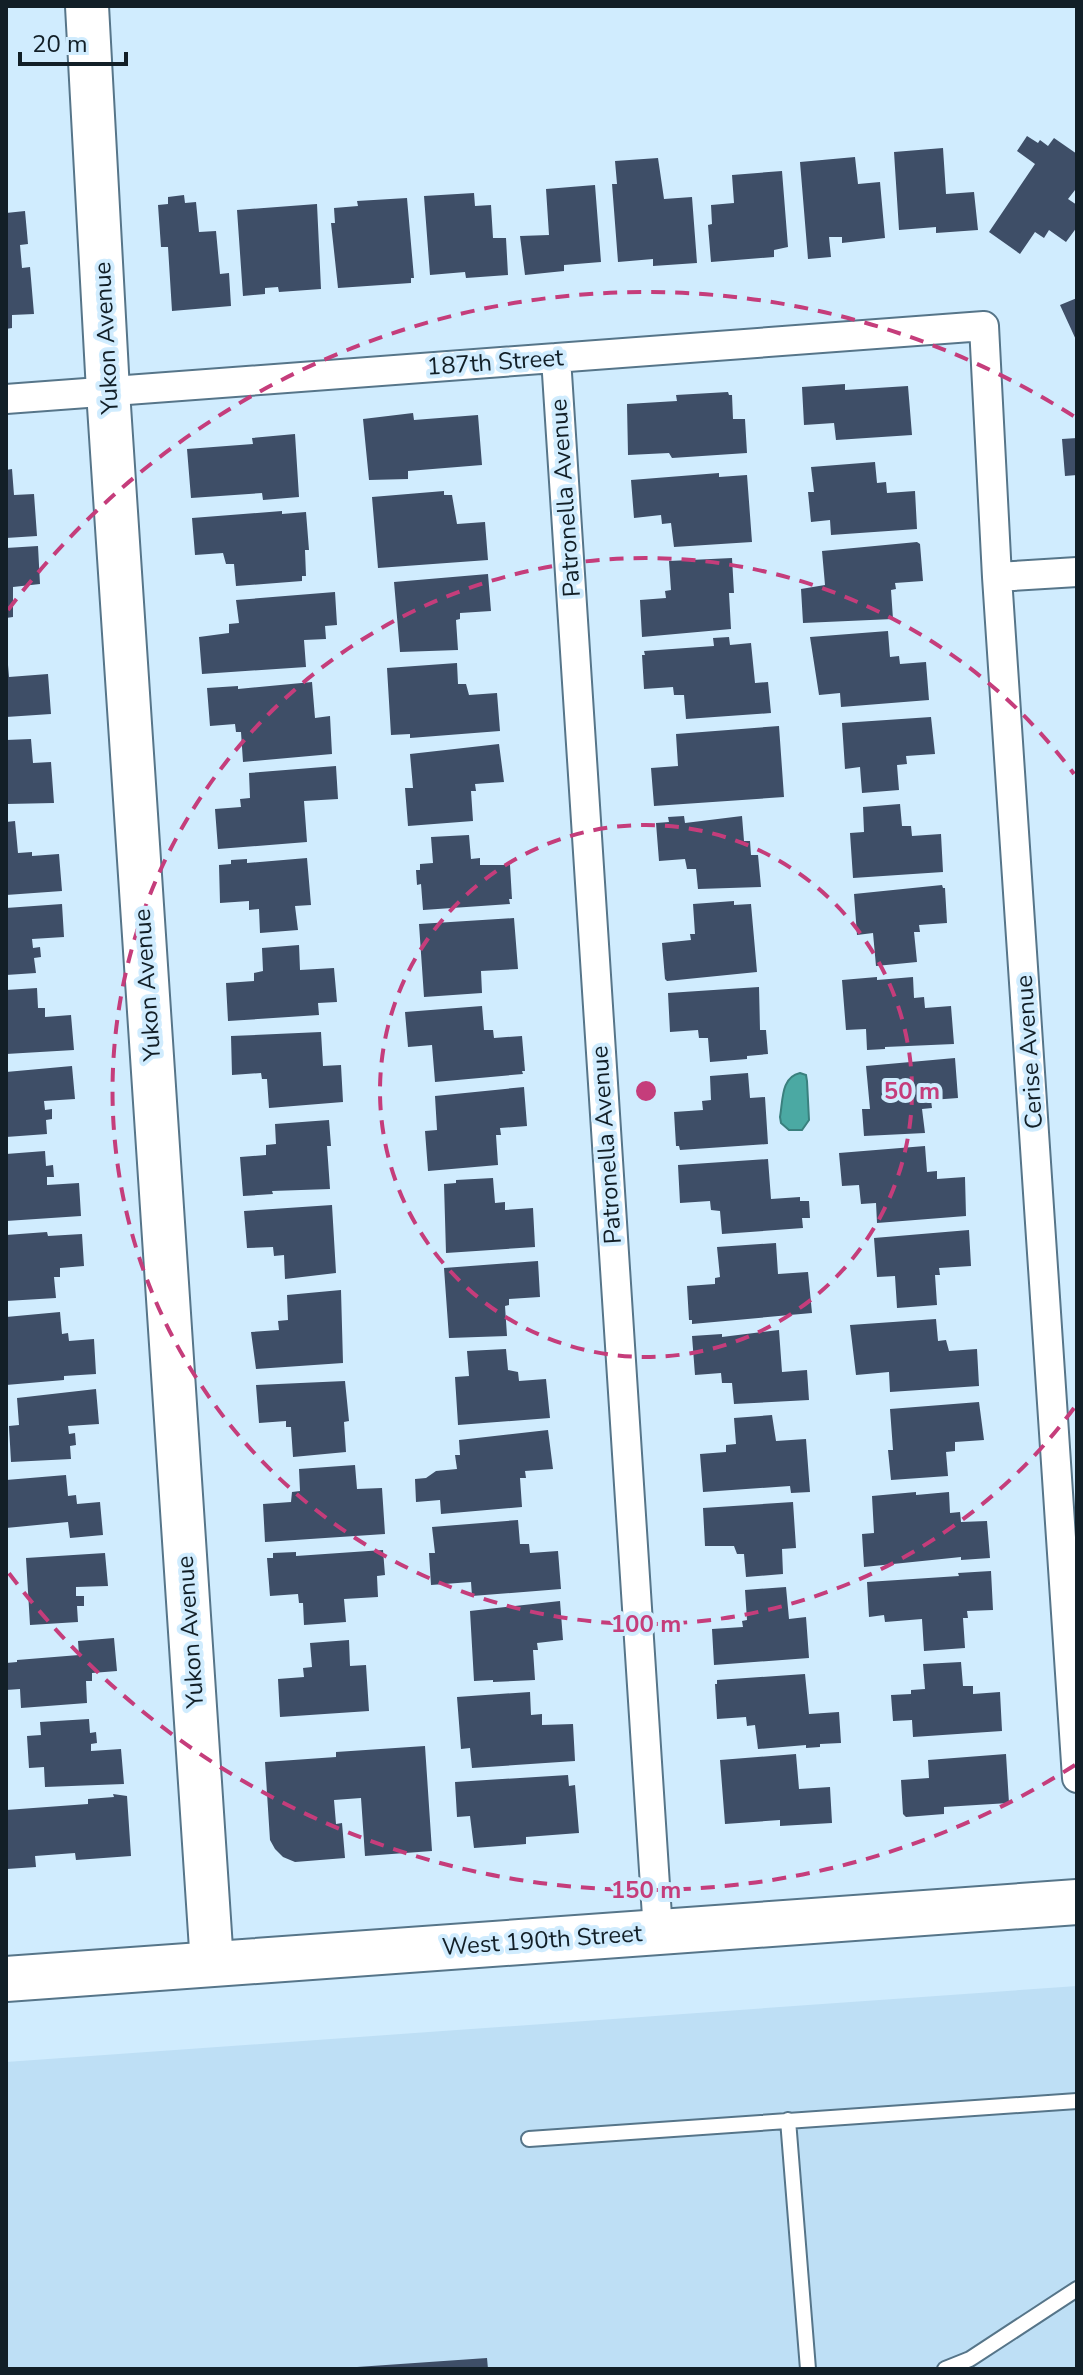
<svg xmlns="http://www.w3.org/2000/svg" width="1083" height="2375" font-family="'Nunito Sans',sans-serif">
<style>
.built{fill:#bedff5}
.water{fill:#4ba9a3;stroke:#3a807e;stroke-width:2}
.building{fill:#3e4e67}
.lines{fill:none;stroke-linecap:round;stroke-linejoin:round}
.lane-casing{stroke:#567589;stroke-width:18}
.street-casing{stroke:#567589;stroke-width:32}
.secondary-casing{stroke:#567589;stroke-width:46}
.primary-casing{stroke:#567589;stroke-width:48}
.lane{stroke:#fff;stroke-width:14}
.street{stroke:#fff;stroke-width:28}
.secondary{stroke:#fff;stroke-width:42}
.primary{stroke:#fff;stroke-width:44}
.ring{fill:none;stroke:#c53d7b;stroke-width:4;stroke-dasharray:14 10}
.labels{text-anchor:middle;stroke-width:8;stroke-linejoin:round;paint-order:stroke}
.street-label{font-size:24px;fill:#121f27;stroke:#d0ecfe}
.centre{fill:#c53d7b;stroke:#d0ecfe;stroke-width:4}
.ring-label{font-size:24px;text-anchor:middle;font-weight:bold;fill:#c53d7b;stroke:#d0ecfe;stroke-width:8;stroke-linejoin:round;paint-order:stroke}
</style>
<rect width="100%" height="100%" fill="#d0ecfe"/>
<!-- built -->
<path class="built" d="M1077,1986V2369H6V2062Z"/>
<!-- water -->
<path class="water" d="M800,1073L806,1075L807,1081L809,1120L802,1130H789L781,1123L780,1117C783,1100 781,1077 800,1073Z"/>
<!-- building -->
<path class="building" d="M1027,136L1038,143L1040,140L1048,146L1054,138L1077,154V192L1075,190L1068,199L1077,205V227L1066,242L1049,230L1044,238L1035,232L1020,254L989,232L1035,164L1017,151Z
M943,148L946,194L974,192L978,230L936,233V227L899,230L894,152Z
M855,157L858,184L880,182L885,238L842,243V237H829L831,257L808,259L800,162Z
M658,158L664,199L692,197L697,263L653,266V259L618,262L612,184H617L615,161Z
M782,171L788,247L774,250V257L711,262L708,225L712,224L711,205L734,203L732,175Z
M595,185L601,262L564,265V271L525,275L520,236L549,235L546,189Z
M474,193L475,206L491,205L493,238H506L508,275L466,278L465,272L430,275L424,196Z
M184,195L185,203L196,202L199,232L216,231L220,274L229,273L231,306L172,311L168,247H161L158,205L168,204V197Z
M407,198L414,278H411V283L338,288L331,223H335L334,208L358,206L357,201Z
M317,204L321,289L279,292L278,287L265,288V294L243,296L237,210Z
M25,211L28,244L20,245L22,268L30,267L34,314L12,315V328L6,329V213Z
M1077,298V342L1060,305Z
M845,384V390L908,386L912,435L836,440L834,423L804,425L802,387Z
M728,392L729,395H732L733,419H745L747,453L672,458L669,453L628,455L627,404L677,401L676,395Z
M413,413L414,420L478,415L482,465L408,471V479L369,480L363,419Z
M295,434L299,497L263,500L262,493L191,498L187,449L253,444L252,438Z
M1077,438V475L1065,476L1062,439Z
M875,462L877,483L886,482L887,493L915,491L917,529L831,535L830,520L811,522L808,492H814L811,467Z
M12,469L14,495L34,494L37,536L6,538V470Z
M719,473V477L747,475L752,542L674,547L671,523L662,524L661,515L634,518L631,480Z
M444,491V495H452L457,524L485,522L488,560L378,568L372,497Z
M282,511V514L306,512L309,550H305L306,576H302V581L236,586L234,564H226L223,553L195,555L192,518Z
M917,542L920,544L923,581L895,583L896,589L891,590L893,619L803,623L801,589L825,585L822,551Z
M38,546L40,584L13,587V617L6,618V548Z
M732,558L734,593H729L731,629L642,637L640,600L666,598L665,591L671,590L669,561Z
M488,574L491,611L460,613V619L456,620L458,650L400,652L394,582Z
M335,592L337,625L325,626L326,639L304,640L306,667L202,674L199,637L229,633V624L239,623L236,600Z
M888,631L890,657L899,656L900,664L926,662L929,700L841,707L840,693L819,695L810,637Z
M729,637L730,645L751,643L755,683L768,682L771,713L686,719L684,695H674L673,687L644,689L642,655H645L644,651L714,646L713,638Z
M457,663L458,684H466L469,695L497,693L500,731L410,738V734L391,735L387,668Z
M6,665H8L9,677L48,674L51,714L6,717Z
M312,682L315,718L330,716L332,754L243,762L241,732H236L235,724L210,726L207,688L238,686V689Z
M931,717L935,754L906,756L907,764L897,765L899,790L862,793L860,767L845,769L842,723Z
M779,726L784,797L654,806L651,768L678,766L676,734Z
M31,739L33,763L51,762L54,803L6,804V740Z
M499,744L504,782L475,784L476,791H471L473,821L408,826L405,788H413L410,754Z
M336,766L338,799L304,801L307,842L218,849L215,809L241,807L240,799L250,798L249,773Z
M900,804L902,826H911L912,836L941,834L943,872L853,878L850,833L864,832L863,807Z
M684,816L685,823L742,816L744,841H750L751,855H758L761,887L698,889L696,869H687L685,859L659,861L656,823L669,822L668,817Z
M15,821L18,853L32,852V856L59,854L62,891L6,895V822Z
M469,835L471,859L480,858V865H510L512,899H509L510,904L423,910L421,884L417,885L416,870H420V864L433,863L431,837Z
M307,858L311,905L295,906L298,930L260,933L259,909L249,910V901L220,903L219,865L231,864V860L247,859V863Z
M942,885L943,888H945L947,923L919,925L920,932H914L917,962L876,966L873,933L857,935L854,894Z
M734,901V905L751,904L757,972L667,981L665,979L662,943L691,940L690,934H695L693,904Z
M62,904L64,937L32,939L33,948L40,947L41,957L34,958L36,973L6,975V908Z
M514,918L518,969L481,971L482,993L424,997L419,924Z
M299,945L300,970L334,968L337,1002L318,1003L319,1015L228,1021L226,983L254,981V973L263,971L262,948Z
M877,977V980L913,977L914,998L924,997L925,1008L951,1006L954,1044L885,1047V1049L867,1050L866,1029L846,1030L842,980Z
M759,987L760,1030H766L768,1054L747,1056V1059L710,1062L708,1038H699L698,1030L670,1032L668,993Z
M37,988L38,1008H45V1017L71,1015L74,1050L6,1054V990Z
M482,1006L484,1030H493L494,1038L522,1036L525,1071H522L523,1074L435,1082L432,1045L408,1047L405,1012Z
M321,1032L323,1066L341,1065L343,1102L269,1108L267,1079H262L261,1073L232,1075L231,1036Z
M955,1058L958,1098L931,1100L932,1108L922,1109L925,1133L864,1136L862,1109H870L866,1066Z
M72,1066L75,1099L44,1101L45,1110L52,1109V1119L46,1120L47,1134L6,1137V1072Z
M748,1073L750,1098L765,1097L768,1144L680,1150L679,1146H676L674,1112L703,1110L702,1101L711,1100L710,1076Z
M524,1087L527,1126L500,1128L501,1135H496L498,1165L428,1171L425,1131L437,1130L435,1096Z
M329,1120L331,1146H327L330,1189L272,1191L273,1194L243,1196L240,1157L266,1155V1145L276,1144L275,1124Z
M925,1146L927,1172L937,1171V1179L965,1177L966,1216L877,1223L876,1203L861,1204L859,1185L842,1186L839,1153Z
M45,1151L46,1166L53,1165L54,1177H47V1185L79,1183L81,1216L6,1221V1154Z
M768,1159L771,1199L800,1197V1201H809L810,1218H802L803,1228L722,1234L720,1211L711,1210L710,1201L680,1203L678,1165Z
M493,1178L495,1203L505,1202V1210L533,1208L535,1247L446,1253L444,1184L456,1183V1180Z
M332,1205L336,1273L285,1279L284,1255L274,1256L273,1247L247,1248L244,1211Z
M969,1230L971,1266L939,1268L940,1275H935L937,1305L897,1308L895,1276L877,1277L874,1238Z
M47,1232L48,1236L82,1234L84,1266L60,1268V1277H54L56,1298L6,1301V1235Z
M776,1243L778,1274L808,1272L812,1313L692,1324V1320H689L687,1286L715,1284V1278L720,1277L717,1247Z
M538,1261L540,1297L509,1299V1305L505,1306L507,1336L449,1338L444,1268Z
M341,1290L343,1363L256,1369L251,1332L279,1330L278,1321L288,1320L287,1295Z
M60,1312L62,1334L68,1333L69,1341L94,1339L96,1374L64,1376V1380L6,1385V1317Z
M936,1319L938,1341L946,1340L949,1351L977,1349L979,1386L890,1392L889,1372L856,1375L850,1325Z
M779,1330L782,1372L807,1370L809,1400L734,1404L732,1383H722L721,1373L695,1375L692,1336L722,1334V1337Z
M506,1349L508,1370L518,1372L519,1381L546,1379L550,1418L458,1425L455,1377L469,1376L467,1351Z
M345,1381L349,1421L344,1422L346,1452L293,1457L291,1427H286V1421L259,1423L256,1385Z
M96,1389L99,1424L68,1426L69,1434L75,1433L76,1445L70,1446L71,1459L11,1462L9,1426L19,1425L17,1398Z
M979,1402L984,1440L955,1442V1451L946,1452L948,1476L891,1480L888,1450H893L890,1409Z
M772,1415L776,1441L806,1439L810,1492L791,1493L790,1486L703,1492L700,1454L726,1452V1445L736,1444L734,1418Z
M548,1430L553,1469L525,1471L526,1478H520L522,1507L441,1514L440,1500L416,1502L415,1479L426,1478L436,1471L457,1469L455,1455H460L459,1440Z
M355,1465L357,1489L382,1488L385,1534L265,1542L263,1504L291,1502L292,1492L300,1491L299,1469Z
M66,1475L68,1496L76,1495L77,1504L100,1502L103,1535L70,1538L68,1522L6,1528V1480Z
M916,1492V1495L949,1492L950,1513L960,1512L961,1522L987,1521L990,1558L961,1560V1557L864,1567L862,1534L874,1533L872,1496Z
M793,1502L796,1548L782,1549L783,1574L746,1577L744,1554H737L734,1546H705L703,1508Z
M518,1520L520,1544H529L530,1553L558,1551L561,1589L472,1596L471,1582L431,1585L429,1553H435L432,1527Z
M383,1550L385,1575L377,1576L378,1597L344,1599L346,1622L304,1625L303,1603H299L298,1594L270,1596L267,1558H273V1553L296,1552V1556Z
M105,1553L108,1586L76,1587V1596H84V1606H77L78,1622L30,1625L26,1558Z
M991,1571L993,1610L967,1611L968,1618H963L965,1648L924,1651L922,1619L885,1622L884,1615L869,1617L867,1582L959,1576L958,1573Z
M786,1587L789,1619L806,1617L809,1658L714,1665L712,1629L743,1627L742,1621L747,1620L745,1590Z
M560,1601L563,1640L537,1643L538,1650H533L535,1680L493,1682V1680L474,1681L470,1611Z
M114,1638L117,1671L92,1673V1681H86L87,1703L21,1708L20,1689L6,1690V1663L17,1662V1660L79,1655L78,1641Z
M349,1640L350,1666L366,1665L369,1711L280,1717L278,1679L304,1677L303,1668L312,1667L310,1643Z
M961,1662L963,1686H973V1694L1000,1692L1002,1731L913,1737L912,1720L893,1721L891,1695L911,1694V1690L925,1689L923,1664Z
M805,1674L809,1714L839,1712L841,1743L820,1744V1747L806,1748V1745L758,1749L755,1725L747,1726L746,1717L717,1719L715,1684H717V1680Z
M530,1692L531,1715L542,1714V1725L573,1724L575,1761L472,1768L470,1748L461,1749L457,1697Z
M89,1719L90,1733L96,1732L97,1743L91,1744V1751L121,1749L124,1784L45,1787L44,1767L29,1768L27,1736L41,1735L40,1722Z
M425,1746L432,1851L365,1856L361,1798L334,1800L336,1824L342,1823L345,1858L295,1862L283,1857L275,1849L270,1840L265,1762L336,1757V1752Z
M796,1754L799,1789L830,1787L832,1823L780,1826V1820L725,1824L720,1760Z
M1006,1754L1009,1803L944,1807V1814L906,1817L903,1814L901,1780L929,1778L928,1760Z
M568,1775L569,1786L575,1785L579,1833L526,1837V1844L474,1848L470,1816L457,1817L455,1782Z
M113,1794L127,1796L131,1856L76,1860L75,1853L35,1856L36,1867L7,1869L6,1810L88,1804V1799L114,1797Z
M487,2358L488,2369H357V2367Z"/>
<g class="lines">
<defs>
<path id="lane" d="M788,2120L808,2369
M529,2139L1077,2101
M945,2369L970,2359L1077,2289"/>
<path id="street" d="M556,358L658,1932
M6,399L984,326L997,577L1077,1778
M997,577L1077,572"/>
<path id="secondary" d="M87,6L108,391L212,1964"/>
<path id="primary" d="M6,1979L1077,1902"/>
</defs>
<!-- lane casing -->
<use href="#lane" class="lane-casing"/>
<!-- street casing -->
<use href="#street" class="street-casing"/>
<!-- secondary casing -->
<use href="#secondary" class="secondary-casing"/>
<!-- primary casing -->
<use href="#primary" class="primary-casing"/>
<!-- lane -->
<use href="#lane" class="lane"/>
<!-- street -->
<use href="#street" class="street"/>
<!-- secondary -->
<use href="#secondary" class="secondary"/>
<!-- primary -->
<use href="#primary" class="primary"/>
</g>
<!-- distance rings -->
<g class="ring">
<circle cx="646" cy="1091" r="266"/>
<path d="M1074 1408A533 533 0 1 1 1074 774"/>
<path d="M1075 1765A799 799 0 0 1 8 1572M8 610A799 799 0 0 1 1075 417"/>
</g>
<g class="labels">
<!-- street labels -->
<g class="street-label">
<text transform="translate(106 338) rotate(-93)" y="8">Yukon Avenue</text>
<text transform="translate(495 362) rotate(-4)" y="8">187th Street</text>
<text transform="translate(565 498) rotate(-94)" y="8">Patronella Avenue</text>
<text transform="translate(147 985) rotate(-94)" y="8">Yukon Avenue</text>
<text transform="translate(1029 1052) rotate(-94)" y="8">Cerise Avenue</text>
<text transform="translate(606 1145) rotate(-94)" y="8">Patronella Avenue</text>
<text transform="translate(190 1632) rotate(-94)" y="8">Yukon Avenue</text>
<text transform="translate(542 1940) rotate(-4)" y="8">West 190th Street</text>
</g>
</g>
<circle cx="646" cy="1091" r="12" class="centre"/>
<g class="ring-label">
<text x="912" y="1099">50 m</text>
<text x="646" y="1632">100 m</text>
<text x="646" y="1898">150 m</text>
</g>
<!-- border -->
<rect width="1083" height="2375" fill="none" stroke="#121f27" stroke-width="16"/>
<!-- scale -->
<path d="M20 52v12h106v-12" fill="none" stroke="#121f27" stroke-width="4"/>
<text x="32" y="52" font-size="24" fill="#121f27" stroke="#d0ecfe" stroke-width="6" paint-order="stroke">20 m</text>
</svg>
